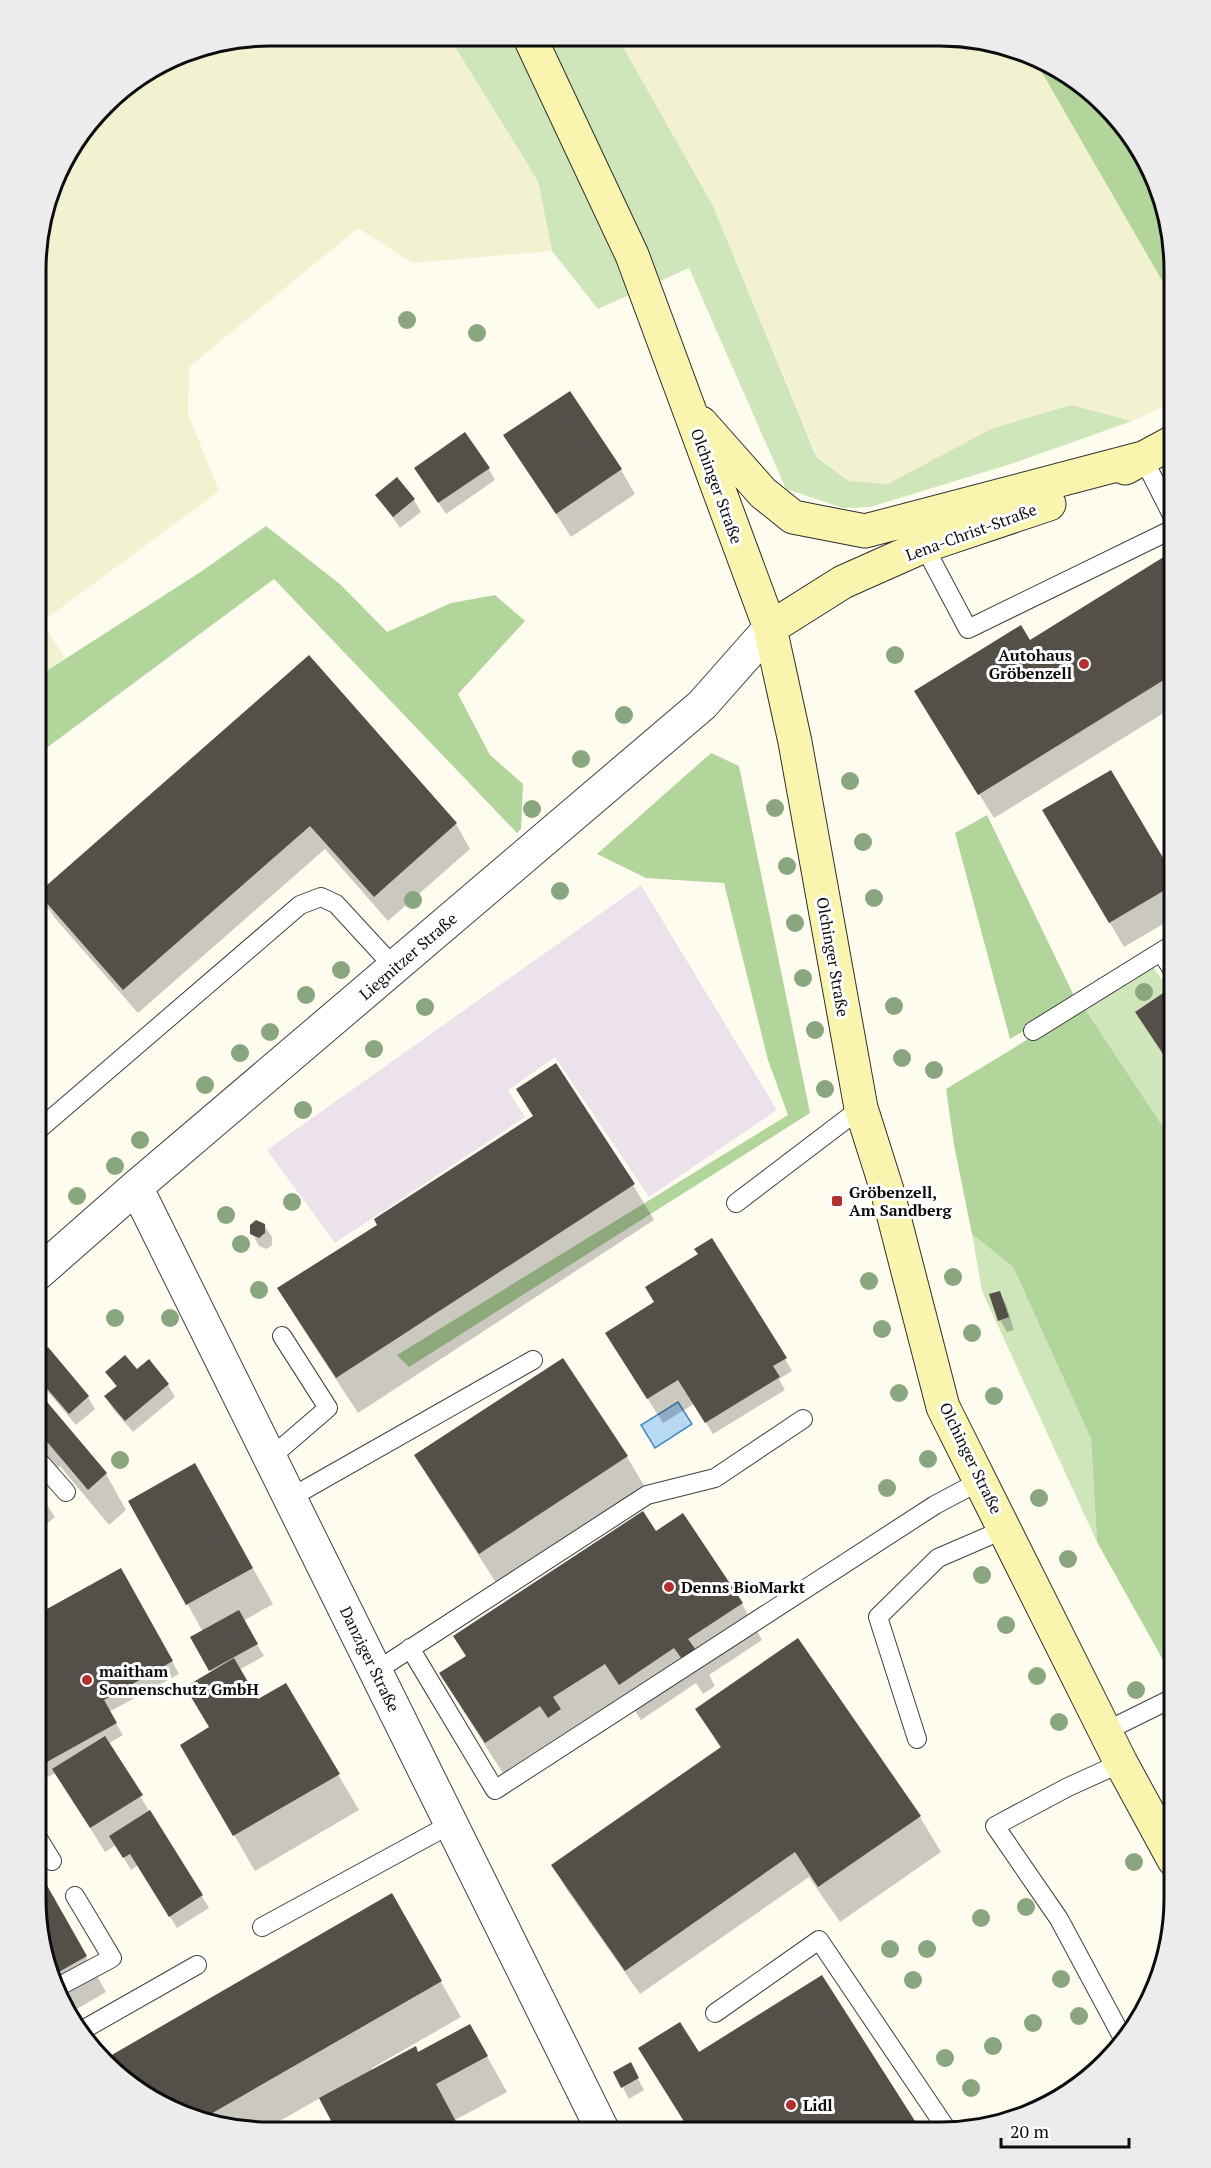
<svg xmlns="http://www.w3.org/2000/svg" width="1211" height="2168" font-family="'PT Serif',serif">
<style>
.industrial{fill:#ebe2eb}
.farmland{fill:#f2f1d0}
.green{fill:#cfe6bb}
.forest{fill:#b2d59b}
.water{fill:#b7d9f2;stroke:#438ac3;stroke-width:1.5}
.shadow{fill:#0003}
.building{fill:#554f4a}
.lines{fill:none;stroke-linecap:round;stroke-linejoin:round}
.lane-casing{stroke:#404040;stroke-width:20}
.street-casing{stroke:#404040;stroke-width:35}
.secondary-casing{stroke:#2f2f2f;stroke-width:35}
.lane{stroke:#fff;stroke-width:18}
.street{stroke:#fff;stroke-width:33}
.secondary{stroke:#f9f5ae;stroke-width:33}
.tree{fill:#8aa67e}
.poi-dot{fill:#b3302f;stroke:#fff;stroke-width:2}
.labels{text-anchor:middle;stroke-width:6;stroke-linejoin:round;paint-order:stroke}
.street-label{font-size:16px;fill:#0d0d0d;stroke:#fff}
.poi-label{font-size:16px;font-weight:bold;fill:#0d0d0d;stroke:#fff;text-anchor:start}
.rim{fill:none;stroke:#0d0d0d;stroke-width:3}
</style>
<rect width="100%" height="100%" fill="#fefcef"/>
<!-- industrial -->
<path class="industrial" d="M641,885L777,1110L649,1197L555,1057L508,1090L525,1117L335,1243L267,1150Z"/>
<!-- farmland -->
<path class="farmland" d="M270,36L449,37L538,181L552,251L412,263L358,228L189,367L188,414L219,491L42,622L65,658L37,677L38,240L60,166L115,94L181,54Z
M618,38L986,40L1030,55L1047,81L1173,298L1175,303V401L1132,421L1071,405L923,467L888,484L849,481L818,458L713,206Z"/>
<!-- green -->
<path class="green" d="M449,37L618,38L713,206L817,458L849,481L888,484L991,429L1071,405L1132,421L1011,464L870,507L843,508L786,489L689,268L598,309L552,251L538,181Z
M1150,963L1169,989L1135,1012L1175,1072V1145L1083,1006Z
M972,1234L1013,1267L1091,1439L1097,1542L982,1291Z"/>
<!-- forest -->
<path class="forest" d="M1030,55C1087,75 1143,137 1162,194C1165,202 1165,212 1167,221C1171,249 1175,275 1175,303L1047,81Z
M266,526L341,585L387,632L451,603L495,595L525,621L458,694L490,755L523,784L521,829L517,833L274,579L37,755V677L199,573Z
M711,753L739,766L810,1113L409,1367L397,1355L788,1115L768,1060L724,883L646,878L597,854Z
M987,815L1076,1000L1010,1039L955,833Z
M1083,1006L1175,1145V1675L1172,1676L1097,1542L1091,1439L1013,1267L972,1234L954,1145L946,1089Z"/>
<!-- water -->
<path class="water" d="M678,1402L692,1424L655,1448L641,1425Z"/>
<!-- shadow -->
<path class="shadow" d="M505,435L621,470L635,494L571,537Z
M488,468L495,480L446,514L423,480Z
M377,495L414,500L421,512L400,528Z
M1175,563V706L994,818L931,716L1030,642Z
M309,657L456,824L470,849L388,921L325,849L138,1013L54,917L39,893Z
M1044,811L1175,881V917L1124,947Z
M518,1090L633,1185L654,1220L358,1413L300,1324L279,1289L379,1226L534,1117Z
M264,1225L272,1237V1245L267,1249L259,1246L252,1233Z
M999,1292L1006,1304L1014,1330L1007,1332L1000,1320Z
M656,1303L785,1359L792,1371L779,1379L785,1390L713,1434L694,1404L663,1423L622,1358Z
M48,1349L88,1397L95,1409L76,1425L37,1379V1359Z
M563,1360L627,1457L648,1492L500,1589L437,1491L416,1456Z
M149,1361L168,1385L175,1397L133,1432L113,1409L106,1397L117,1388L107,1372H136Z
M37,1392L106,1474L126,1510L109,1525L60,1466L54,1470L37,1449Z
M36,1488L55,1517L36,1533Z
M130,1501H215L273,1604L243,1621L264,1656L239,1670L257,1701L285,1685L359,1810L255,1871L182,1745L211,1728L212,1673L192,1638L203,1632Z
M683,1516L742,1604L762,1640L709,1675L715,1686L703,1694L696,1683L641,1720L627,1698L506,1778L462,1709L441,1674Z
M121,1570L179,1674L109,1712L123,1735L108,1744L209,1908L177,1928L138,1865L131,1870L116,1845L105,1852L56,1773L44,1779L36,1765Z
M697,1709L920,1817L941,1852L840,1922L809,1877L640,1994L567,1890L553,1866L721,1749Z
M36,1869L106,1992L68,2014L49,1973L36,1898Z
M391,1895L461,2017L372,2068L373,2071L418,2053L470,2026L507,2092L455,2120L461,2131L337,2130L320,2098L264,2130H239L167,2108L125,2080Z
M647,2061L920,2132L691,2131Z
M630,2064L644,2090L629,2099L615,2073Z"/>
<!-- building -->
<path class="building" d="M570,391L622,469L556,514L503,435Z
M465,432L490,468L438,503L414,468Z
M397,477L415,499L393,517L375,495Z
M1170,553L1175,560V673L978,795L914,691L1021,625L1030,640Z
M309,655L457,823L374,897L310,826L123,990L38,893Z
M1175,722V748L1163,730Z
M1111,770L1175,878V884L1109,923L1042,810Z
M1169,989L1175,997V1072L1135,1012Z
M556,1063L635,1184L336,1378L277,1288L377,1225L374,1219L533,1116L516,1089Z
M256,1220L265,1224V1233L259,1238L250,1234V1225Z
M712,1238L787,1358L773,1366L780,1377L705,1423L678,1380L647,1399L605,1333L654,1302L645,1287L698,1254L694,1249Z
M1000,1291L1009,1317L998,1321L989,1294Z
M48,1347L89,1396L69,1414L37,1377V1357Z
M125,1355L137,1369L149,1359L169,1384L125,1421L104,1396L117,1386L105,1372Z
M563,1358L628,1456L479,1554L414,1455Z
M37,1390L107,1473L88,1490L38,1431L37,1432Z
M195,1463L253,1568L186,1605L128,1501Z
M643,1511L656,1531L683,1513L743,1603L688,1639L696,1650L682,1659L674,1648L619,1685L605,1664L553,1697L561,1709L548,1718L540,1706L485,1743L439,1673L466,1656L453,1636Z
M121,1568L173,1661L104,1700L117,1723L36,1768V1615Z
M239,1610L258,1644L209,1671L190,1637Z
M798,1638L921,1816L818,1887L795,1852L625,1971L551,1865L721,1747L695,1709Z
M234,1658L258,1699L286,1683L340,1774L233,1836L180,1745L209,1727L185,1687Z
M105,1736L143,1795L90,1828L52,1769Z
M150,1810L203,1895L169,1917L130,1854L123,1858L109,1836Z
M36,1866L87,1956L50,1977L36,1898Z
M392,1893L442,1981L202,2119L167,2108L123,2079L110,2056Z
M822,1975L922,2132L690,2131L638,2048L680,2022L699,2052Z
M470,2024L488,2056L436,2084L461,2131L336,2130L319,2098L416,2046L418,2052Z
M631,2062L639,2078L621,2088L613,2072Z"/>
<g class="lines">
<defs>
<path id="lane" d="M1143,458L1175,521
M924,546L968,629L1175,528
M1161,952L1175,974
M1033,1031L1175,943
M37,1131L300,905L321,897L336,904L394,967
M736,1203L861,1108
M270,1458L328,1408L282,1336
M37,1459L66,1492
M290,1498L533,1360
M410,1648L495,1790L935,1505L980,1481
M376,1671L647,1495L715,1478L803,1419
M1106,1731L1175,1697
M917,1739L878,1617L938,1558L1005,1529
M1121,1763L1068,1787L995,1826L1059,1919L1125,2042
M36,1835L52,1861
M262,1927L451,1824
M56,1988L112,1958L75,1896
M715,2013L819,1940L948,2131
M79,2032L197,1965"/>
<path id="street" d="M136,1187L603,2131
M37,1274L136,1187L702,705L770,628"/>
<path id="secondary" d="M530,38L632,255L770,628L795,742L861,1108L887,1190L943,1407L1121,1763L1174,1860
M701,423L763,493L793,517L865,531L1143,458
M1125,468L1175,441
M770,628L843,582L924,546L1049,504"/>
</defs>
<!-- lane casing -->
<use href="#lane" class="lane-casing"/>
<!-- street casing -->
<use href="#street" class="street-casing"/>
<!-- secondary casing -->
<use href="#secondary" class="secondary-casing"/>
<!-- lane -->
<use href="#lane" class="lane"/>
<!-- street -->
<use href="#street" class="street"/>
<!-- secondary -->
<use href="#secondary" class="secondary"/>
</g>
<!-- trees -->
<g class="tree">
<circle cx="407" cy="320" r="9"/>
<circle cx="477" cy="333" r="9"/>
<circle cx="895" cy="655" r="9"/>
<circle cx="624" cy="715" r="9"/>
<circle cx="581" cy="759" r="9"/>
<circle cx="850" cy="781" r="9"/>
<circle cx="775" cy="808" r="9"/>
<circle cx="532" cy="809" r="9"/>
<circle cx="863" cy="842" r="9"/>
<circle cx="787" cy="866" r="9"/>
<circle cx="560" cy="891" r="9"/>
<circle cx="874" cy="898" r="9"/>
<circle cx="413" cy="900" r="9"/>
<circle cx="795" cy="923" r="9"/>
<circle cx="341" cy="970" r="9"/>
<circle cx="803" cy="978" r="9"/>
<circle cx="1144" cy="992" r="9"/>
<circle cx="306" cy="995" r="9"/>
<circle cx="894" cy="1006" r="9"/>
<circle cx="425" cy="1007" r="9"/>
<circle cx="815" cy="1030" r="9"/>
<circle cx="270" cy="1032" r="9"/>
<circle cx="374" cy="1049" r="9"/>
<circle cx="240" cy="1053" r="9"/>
<circle cx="902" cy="1058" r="9"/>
<circle cx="934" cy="1070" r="9"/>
<circle cx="205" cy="1085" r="9"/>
<circle cx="825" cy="1089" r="9"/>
<circle cx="303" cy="1110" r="9"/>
<circle cx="140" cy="1140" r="9"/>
<circle cx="115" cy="1166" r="9"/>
<circle cx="77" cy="1196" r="9"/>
<circle cx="292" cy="1202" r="9"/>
<circle cx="226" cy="1215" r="9"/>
<circle cx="241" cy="1244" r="9"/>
<circle cx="953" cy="1277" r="9"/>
<circle cx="869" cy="1281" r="9"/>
<circle cx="259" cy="1290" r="9"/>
<circle cx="115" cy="1318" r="9"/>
<circle cx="170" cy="1318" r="9"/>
<circle cx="882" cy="1329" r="9"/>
<circle cx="972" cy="1333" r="9"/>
<circle cx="899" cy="1393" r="9"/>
<circle cx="994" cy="1396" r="9"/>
<circle cx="928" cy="1459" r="9"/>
<circle cx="120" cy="1460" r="9"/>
<circle cx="887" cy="1488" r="9"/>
<circle cx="1039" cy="1498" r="9"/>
<circle cx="1068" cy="1559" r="9"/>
<circle cx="982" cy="1575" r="9"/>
<circle cx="1006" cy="1625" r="9"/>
<circle cx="1037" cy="1676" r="9"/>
<circle cx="1136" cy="1690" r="9"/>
<circle cx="1059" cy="1722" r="9"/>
<circle cx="1134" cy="1862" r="9"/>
<circle cx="1026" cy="1907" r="9"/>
<circle cx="981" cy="1918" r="9"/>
<circle cx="890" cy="1949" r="9"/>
<circle cx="927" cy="1949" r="9"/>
<circle cx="1061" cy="1979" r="9"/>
<circle cx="913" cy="1980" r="9"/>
<circle cx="1079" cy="2016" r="9"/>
<circle cx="1033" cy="2023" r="9"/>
<circle cx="993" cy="2046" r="9"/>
<circle cx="945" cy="2058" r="9"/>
<circle cx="971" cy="2088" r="9"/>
</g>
<!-- markers -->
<g class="poi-dot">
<circle cx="1084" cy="664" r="6"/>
<rect x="831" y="1195" width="12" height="12" rx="3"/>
<circle cx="669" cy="1587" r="6"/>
<circle cx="87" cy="1680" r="6"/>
<circle cx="791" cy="2105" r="6"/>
</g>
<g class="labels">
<!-- street labels -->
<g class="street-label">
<text transform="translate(717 486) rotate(70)" y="6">Olchinger Straße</text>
<text transform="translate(971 532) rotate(-20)" y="6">Lena-Christ-Straße</text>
<text transform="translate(408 956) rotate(-41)" y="6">Liegnitzer Straße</text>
<text transform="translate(833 957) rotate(80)" y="6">Olchinger Straße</text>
<text transform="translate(971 1458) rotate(64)" y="6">Olchinger Straße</text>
<text transform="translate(370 1659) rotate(64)" y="6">Danziger Straße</text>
</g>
<!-- poi labels -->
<g class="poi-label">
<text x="1072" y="661" text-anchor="end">Autohaus<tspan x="1072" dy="18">Gröbenzell</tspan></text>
<text x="849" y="1198">Gröbenzell,<tspan x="849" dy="18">Am Sandberg</tspan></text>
<text x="681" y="1593">Denns BioMarkt</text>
<text x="99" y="1677">maitham<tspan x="99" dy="18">Sonnenschutz GmbH</tspan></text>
<text x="803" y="2111">Lidl</text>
</g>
</g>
<!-- crop -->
<path d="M0 0H1211V2168H0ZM270 46H940A224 224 0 0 1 1164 270V1898A224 224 0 0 1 940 2122H270A224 224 0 0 1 46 1898V270A224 224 0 0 1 270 46Z" fill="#ececec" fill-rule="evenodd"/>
<path class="rim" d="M270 46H940A224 224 0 0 1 1164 270V1898A224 224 0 0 1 940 2122H270A224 224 0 0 1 46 1898V270A224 224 0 0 1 270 46Z"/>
<!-- scale -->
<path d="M1001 2138v9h128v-9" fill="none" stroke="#0d0d0d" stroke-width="3"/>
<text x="1010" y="2138" font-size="18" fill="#0d0d0d" stroke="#ffffff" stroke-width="4.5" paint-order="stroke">20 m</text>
</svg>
